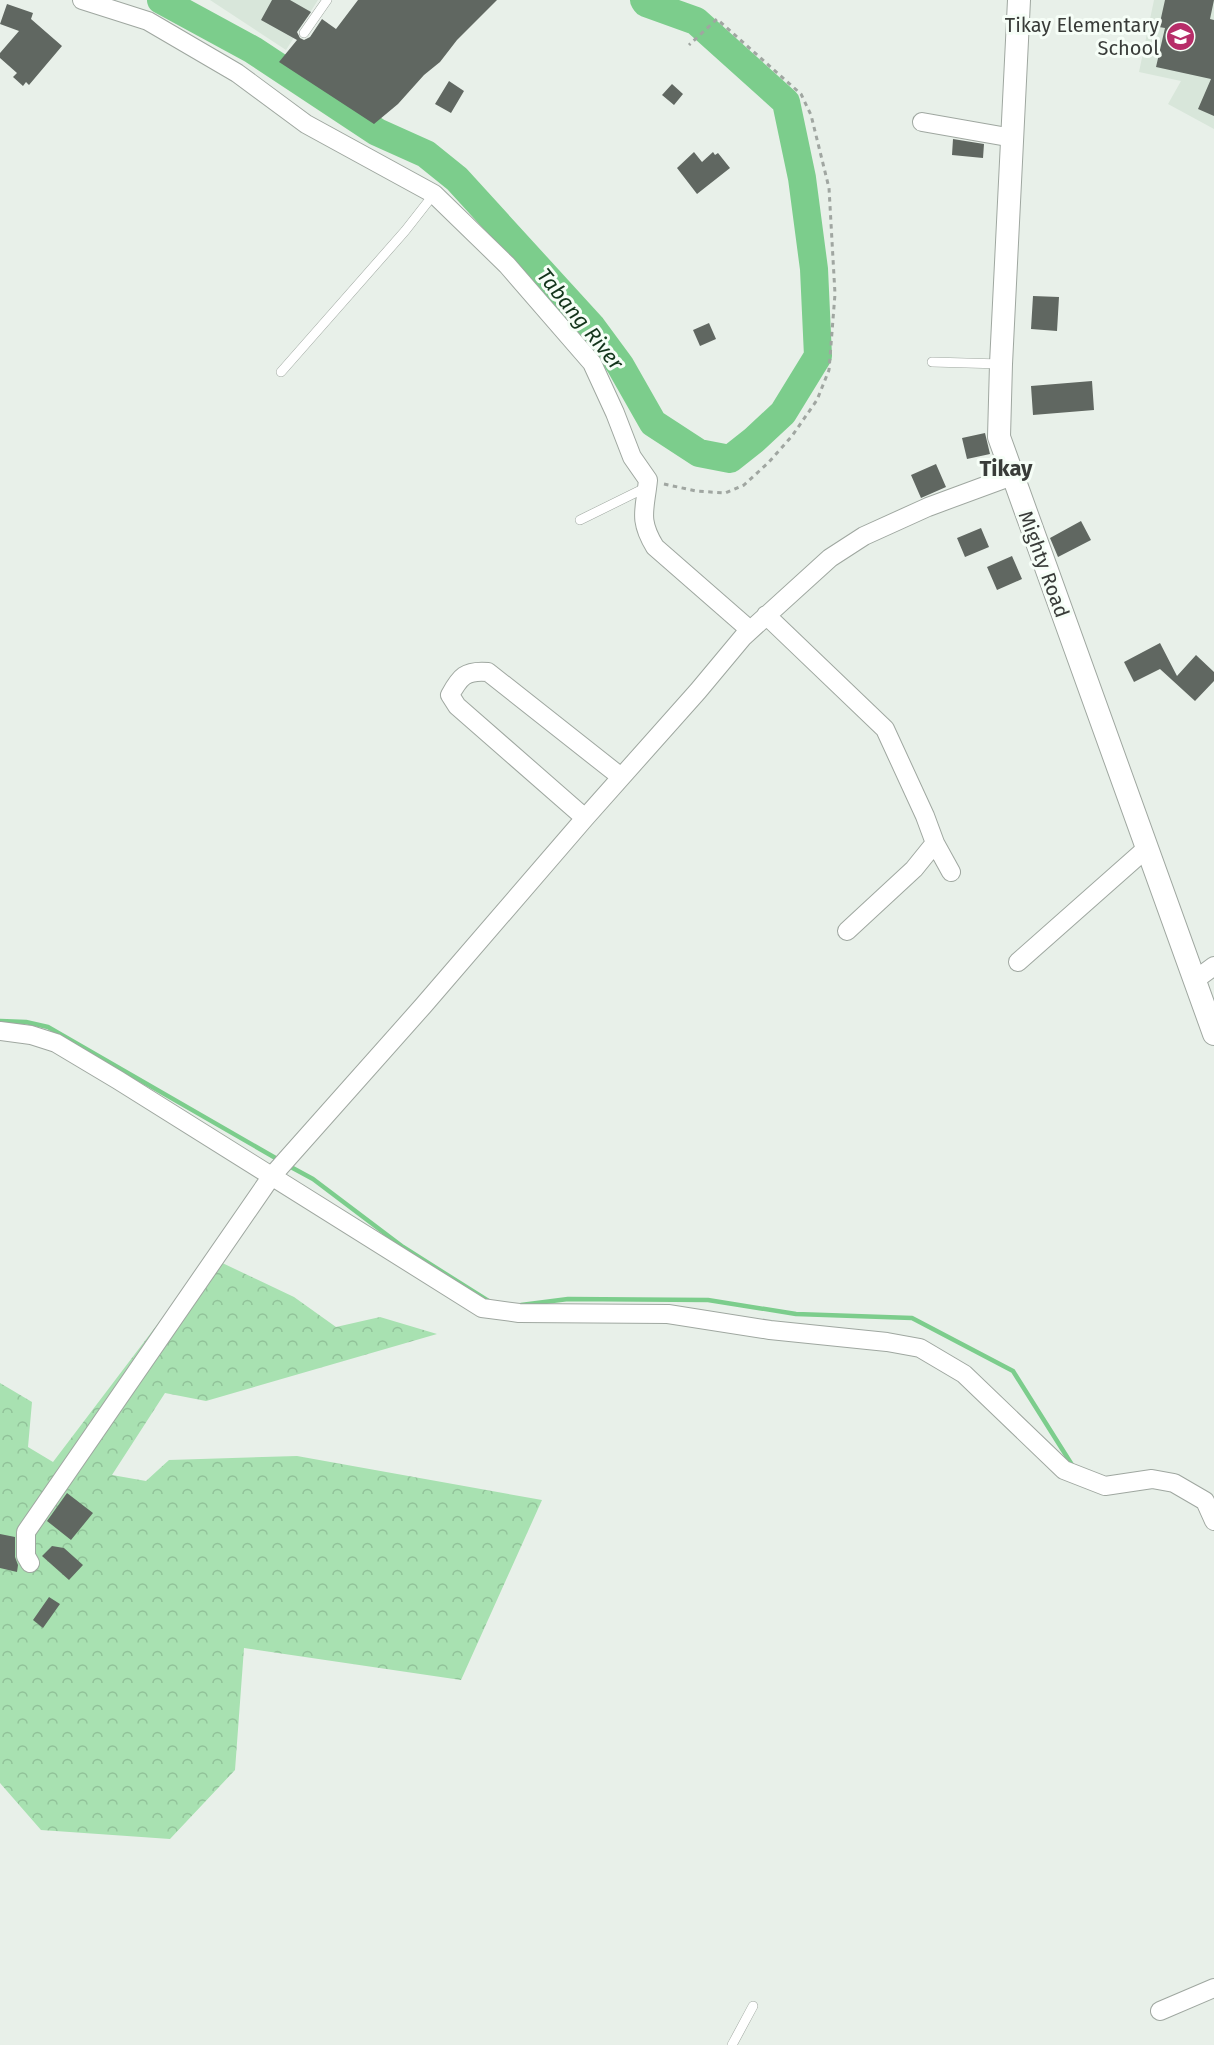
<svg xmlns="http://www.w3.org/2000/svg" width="1214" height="2045" font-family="'Fira Sans',sans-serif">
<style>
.built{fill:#d8e6da}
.forest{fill:url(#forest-crowns)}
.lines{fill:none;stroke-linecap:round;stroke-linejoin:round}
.stream{stroke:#7ccd8c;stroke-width:4.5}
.river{stroke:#7ccd8c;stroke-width:28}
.building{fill:#606761}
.service-casing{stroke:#9fa7a0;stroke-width:10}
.minor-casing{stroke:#9fa7a0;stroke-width:20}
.tertiary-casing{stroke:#9fa7a0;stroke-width:24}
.path{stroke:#a0a6a1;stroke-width:3;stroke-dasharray:4.5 4.5;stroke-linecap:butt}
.service{stroke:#fff;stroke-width:9}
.minor{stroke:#fff;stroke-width:18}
.tertiary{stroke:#fff;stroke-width:22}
.labels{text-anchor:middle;stroke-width:6;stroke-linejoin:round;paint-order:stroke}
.poi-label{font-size:20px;fill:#393c39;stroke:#f6fef7;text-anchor:end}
.street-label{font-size:20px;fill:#393c39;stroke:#f6fef7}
.water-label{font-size:21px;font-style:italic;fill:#13351b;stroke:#f6fef7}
.quarter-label{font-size:22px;font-weight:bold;fill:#393c39;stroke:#f6fef7}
</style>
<defs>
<pattern id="forest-crowns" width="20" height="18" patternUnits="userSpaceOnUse" patternTransform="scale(1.5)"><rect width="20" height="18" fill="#a8e1b1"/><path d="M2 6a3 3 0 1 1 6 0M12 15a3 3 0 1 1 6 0" fill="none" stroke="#91c299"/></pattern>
</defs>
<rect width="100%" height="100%" fill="#e8f0e9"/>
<!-- built -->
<path class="built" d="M210,0H318L286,50Z
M1154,0H1214V129L1168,104L1181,81L1139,72Z"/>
<!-- forest -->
<path class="forest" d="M210,1255L216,1260L294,1297L336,1327L380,1317L437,1334L206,1401L165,1393L112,1475L146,1481L169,1460L297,1456L542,1500L461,1680L244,1648L235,1770L170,1839L41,1830L0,1783V1383L32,1402L28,1447L53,1462Z"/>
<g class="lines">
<!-- stream -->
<path class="stream" d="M0,1021L26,1022L48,1027L279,1160
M289,1166L313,1179L403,1247L490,1302
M521,1305L568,1299L708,1300L796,1314L912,1318L1013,1371L1074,1468"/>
<!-- river -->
<path class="river" d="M161,0L253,50L377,132L426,154L457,179L592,327L620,365L653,423L699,453L730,459L754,440L783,413L818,356L814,269L802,178L786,102L696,21L646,3L644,0"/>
</g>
<!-- building -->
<path class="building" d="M272,0H290L311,12L297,32L300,38L304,40L310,37L322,19L336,29L358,0H497L457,40L440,62L424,75L398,104L374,124L279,62L297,40L261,20Z
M1165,0H1214L1210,19L1214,20V116L1198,109L1211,79L1156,67L1165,28L1159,27Z
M7,4L33,13L31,19L62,46L29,85L26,82L23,86L13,77L17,73L0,58V53L19,31L0,24Z
M449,81L464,91L451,113L435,104Z
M672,84L683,94L674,105L662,95Z
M953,139L984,144L983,158L952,155Z
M694,152L702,162L713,152L715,155L718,153L730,168L697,194L677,168Z
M1033,296L1059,297L1057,331L1031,329Z
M709,323L716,339L700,346L693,330Z
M1092,381L1094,410L1033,415L1031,386Z
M985,433L990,454L967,459L962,438Z
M936,464L946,487L921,498L911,475Z
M1081,521L1091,540L1058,557L1050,538Z
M981,528L989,547L965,557L957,538Z
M1012,556L1022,579L997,590L987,567Z
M1160,643L1177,676L1196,655L1214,672V681L1195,701L1160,669L1134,682L1124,662Z
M67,1493L93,1513L71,1540L47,1521Z
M0,1534L15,1537V1557L18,1565L17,1572L0,1568Z
M52,1546L64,1548L83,1565L69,1580L42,1556Z
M49,1597L60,1604L43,1628L33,1620Z"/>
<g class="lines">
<defs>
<path id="service" d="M304,33L327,0
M932,362L1001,364
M281,372L405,231L434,194
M580,520L647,487
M732,2045L753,2006"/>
<path id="minor" d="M82,0L148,21L237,73L306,124L434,194L507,265L592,363L615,413L632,457L648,480C645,510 638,519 655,547L750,630
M922,122L1013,138
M766,615L885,729L925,816L935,843L914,869L847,931
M585,818L457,706L450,695C460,677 465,670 488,672L621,777
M935,843L951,872
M1018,962L1148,847
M1195,980L1214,966
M0,1031L31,1035L56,1043L118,1080L482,1308L519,1313L668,1314L770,1330L887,1342L920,1348L964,1374L1064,1470L1105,1486L1152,1479L1174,1483L1205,1501L1214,1521
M30,1563L26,1556V1532L271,1177L423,1006L585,818L698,691L743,637L830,558L864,536L928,507L1012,476
M1160,2011L1214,1988"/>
<path id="tertiary" d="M1019,0L1001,364L999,437L1214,1034"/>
</defs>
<!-- service casing -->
<use href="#service" class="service-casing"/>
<!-- minor casing -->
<use href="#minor" class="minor-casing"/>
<!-- tertiary casing -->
<use href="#tertiary" class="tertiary-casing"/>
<!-- path -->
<path class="path" d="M664,484L696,491L725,493L744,485L769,462L792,436L817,400L829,370L835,294L829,188L811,115L801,94L717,19L689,45"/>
<!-- service -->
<use href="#service" class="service"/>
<!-- minor -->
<use href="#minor" class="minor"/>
<!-- tertiary -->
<use href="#tertiary" class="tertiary"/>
</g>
<!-- icons -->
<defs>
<symbol id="school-disc" viewBox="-11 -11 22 22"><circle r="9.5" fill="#b72d69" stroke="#f6fef7"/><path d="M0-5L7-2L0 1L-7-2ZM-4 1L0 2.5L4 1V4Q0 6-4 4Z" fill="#fff"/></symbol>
</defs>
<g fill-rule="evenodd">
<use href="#school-disc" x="1164" y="20" width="33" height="33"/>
</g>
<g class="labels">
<!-- poi labels -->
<g class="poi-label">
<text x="1159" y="32">Tikay Elementary<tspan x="1159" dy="23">School</tspan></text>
</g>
<!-- street labels -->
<g class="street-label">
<text transform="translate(1044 564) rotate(70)" y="7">Mighty Road</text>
</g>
<!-- water labels -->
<g class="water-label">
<text transform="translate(580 319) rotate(51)" y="7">Tabang River</text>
</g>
<!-- quarter labels -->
<g class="quarter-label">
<text x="1006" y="476">Tikay</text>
</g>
</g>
</svg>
